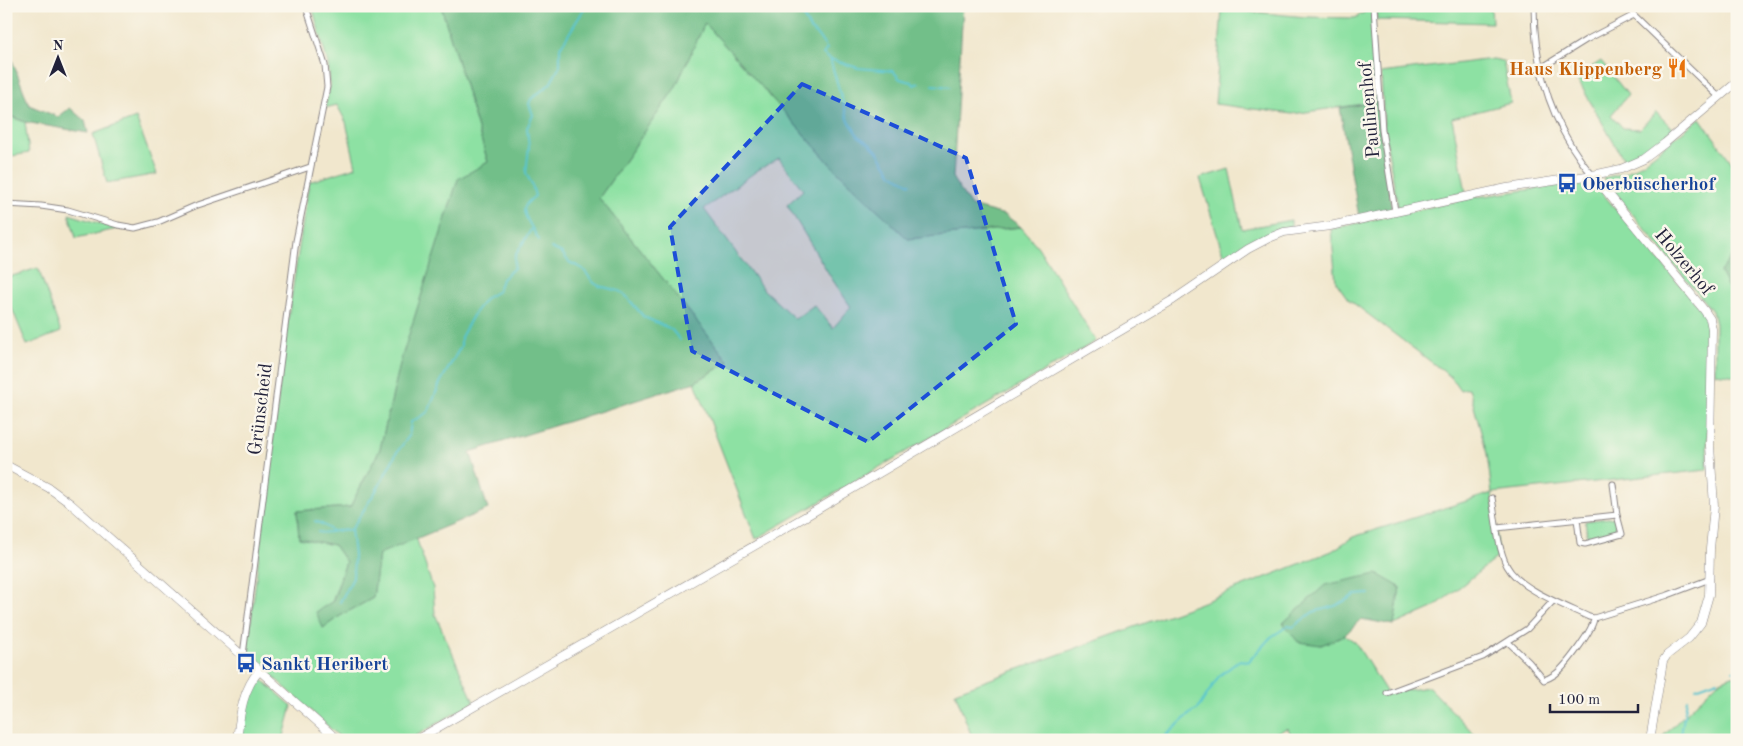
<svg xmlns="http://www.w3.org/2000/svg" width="1743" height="746" font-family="'Old Standard TT',serif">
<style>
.green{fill:#8de1a3;stroke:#58826f;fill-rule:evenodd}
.forest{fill:#72bf89;stroke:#4a7062}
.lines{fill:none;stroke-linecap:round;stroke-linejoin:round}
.stream{stroke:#58c5d0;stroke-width:2}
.street-casing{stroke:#8a8484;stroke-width:7}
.secondary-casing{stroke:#8a8484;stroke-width:9}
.street{stroke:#fff;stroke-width:5}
.secondary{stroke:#fff;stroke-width:8}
.marked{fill:#1d4ed8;fill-opacity:0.2;stroke:#1d4ed8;stroke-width:4;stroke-dasharray:10 6;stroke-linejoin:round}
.labels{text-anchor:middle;stroke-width:5;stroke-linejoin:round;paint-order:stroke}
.food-label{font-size:19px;font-weight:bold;fill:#c56008;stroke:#fbf7ec;text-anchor:end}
.street-label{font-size:19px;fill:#22223b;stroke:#fbf7ec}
.transit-label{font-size:19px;font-weight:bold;fill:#164399;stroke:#fbf7ec;text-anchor:start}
</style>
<rect width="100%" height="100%" fill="#fbf7ec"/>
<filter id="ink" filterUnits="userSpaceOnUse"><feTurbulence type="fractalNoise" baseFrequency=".02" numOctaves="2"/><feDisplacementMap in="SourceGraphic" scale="10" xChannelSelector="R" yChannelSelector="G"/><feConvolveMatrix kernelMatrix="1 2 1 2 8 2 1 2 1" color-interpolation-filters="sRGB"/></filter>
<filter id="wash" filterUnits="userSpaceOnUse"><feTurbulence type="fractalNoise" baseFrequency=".0096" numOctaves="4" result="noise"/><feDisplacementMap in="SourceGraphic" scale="20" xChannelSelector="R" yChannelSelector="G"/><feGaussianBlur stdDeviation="1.12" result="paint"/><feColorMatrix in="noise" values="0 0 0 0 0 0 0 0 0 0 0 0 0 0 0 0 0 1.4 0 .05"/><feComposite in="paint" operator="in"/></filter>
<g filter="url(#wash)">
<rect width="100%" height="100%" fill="#f1e7cd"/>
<!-- green -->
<path class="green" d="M312,6H441L488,162L458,180L401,360L380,449L350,507L297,511L299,538L334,545L346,562L323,628L340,616L373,598L379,554L416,537L433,588L435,614L474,702L409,740H343L247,653L286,332L309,182L356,167L346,122L337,105L325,108L330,84L328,64Z
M1369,6H1371L1377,102L1292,114L1215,104L1222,9L1306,17L1355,18L1368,10Z
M1376,6H1491L1492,23L1377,20Z
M705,23L833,167L908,239L1021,227L1038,247L1096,341L756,539L695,382L729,362L599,198L675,88ZM779,158L803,190L787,205L832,279L851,307L833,328L814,305L795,319L763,289L704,209L758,170Z
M1493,59L1503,61L1511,103L1452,118L1466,192L1398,207L1384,128L1381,73Z
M1601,61L1628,95L1611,115L1623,128L1640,129L1656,112L1674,130L1640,155L1625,162L1576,77Z
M6,102L9,116L25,122L29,153L6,157Z
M136,118L157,174L107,183L93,134Z
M1700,118L1737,170V249L1720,272L1737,305V376L1715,373V324L1712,311L1603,178L1625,173L1644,162Z
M1229,169L1242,229L1291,220V227L1262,236L1225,261L1200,178Z
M1592,181L1704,313L1709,327L1707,470L1492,493L1499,556L1433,608L1394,625L1400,587L1295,613L1284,623L1321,645L1345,635L1355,642L1387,693L1429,687L1480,740H1293L1288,728L1258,740H973L955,692L1198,604L1332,551L1353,537L1492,493L1487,454L1469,388L1460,390L1451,377L1348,299L1336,282L1331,229L1476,197Z
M69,214L117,229L76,238Z
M38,268L61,332L27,345L6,294V278Z
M1616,517L1615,533L1588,540L1585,521Z
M1737,674V740H1659L1718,682Z
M261,679L292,706L283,740H242L243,722L249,693Z"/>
<!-- forest -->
<path class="forest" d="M441,6H963L953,179L971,206L1005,215L1021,227L908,239L833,167L705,23L675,88L599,198L729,362L695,382L470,452L488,509L379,554L373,598L340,616L323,628L316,612L333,601L346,562L334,545L299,538L297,511L350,507L380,449L401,360L458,179L488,162Z
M12,60L29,105L58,117L70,108L85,121L88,133L25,122L6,114V61Z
M1377,102L1380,129L1392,209L1359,217L1340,108Z
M1737,249V305L1720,272Z
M1377,574L1400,587L1394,625L1361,619L1345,635L1321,645L1298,642L1283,623L1325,585Z"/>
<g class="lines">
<!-- stream -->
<path class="stream" d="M798,6L810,29L818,36L827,49L823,54L830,59L848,119L858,136L870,144L877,151L892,174L910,184
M830,59L858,68L893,71L900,79L912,82L914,85L919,83
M933,85L950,87
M532,228L539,240
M551,248L562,253L569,262L583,269L594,283L599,286L619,291L626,296L644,317L671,329L680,340
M315,521L322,524L332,531
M318,532C328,535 340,528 351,530L379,486L397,452L409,436L411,422L428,412L440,383L461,346V337L475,312L486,298L498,291L502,279L514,268L515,256L532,228C523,212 519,208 535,196L532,185L526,173L529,147L527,128L533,115L529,104L531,99L550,84L560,66V48L586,6
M340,602L353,578L354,555L351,530
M1733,671L1737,670
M1696,688L1718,680
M1161,740L1192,712L1197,710L1219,676L1240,660L1248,662L1271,637L1288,626L1293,627L1313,612L1335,606L1355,595L1369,594
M1680,740L1687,699"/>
</g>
</g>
<g filter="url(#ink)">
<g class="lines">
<defs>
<path id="street" d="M1374,6L1382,130L1395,211
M1534,6C1534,56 1546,105 1572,147C1579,157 1584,167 1593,175
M1628,6L1634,15L1719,97
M1541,68L1586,40L1634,15
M6,204L41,206L68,210L118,225L135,228L158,222L195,206L310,167
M1613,484L1617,515
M1492,498C1496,520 1497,546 1507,566C1519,589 1566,606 1589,617L1594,618L1668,595L1710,579
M1497,528L1617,515L1622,534L1585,544L1580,543L1577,519
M1508,642L1529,662L1544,680C1547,679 1551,677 1554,675C1564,669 1594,629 1594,618
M243,655L296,241L327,87L325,65L307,10V6
M1387,693L1483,657L1527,629L1553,601"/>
<path id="secondary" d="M1593,175L1704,310L1710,319L1712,329L1710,446L1714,506L1710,549L1709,595L1701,623L1689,638L1667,655L1663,661L1650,740
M6,465L49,488L71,504L338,740
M237,740C240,715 242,690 259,671
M416,740L808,515L1103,341L1173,300L1248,249L1269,238L1284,232L1330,226L1507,188L1593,175L1621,169L1644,159L1665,143L1737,82"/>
</defs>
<!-- street casing -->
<use href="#street" class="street-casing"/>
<!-- secondary casing -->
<use href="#secondary" class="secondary-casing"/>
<!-- street -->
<use href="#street" class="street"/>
<!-- secondary -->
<use href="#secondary" class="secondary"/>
</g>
</g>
<!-- marked area -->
<path class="marked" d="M802,84L966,158L1016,324L868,442L692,351L670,227Z"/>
<!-- icons -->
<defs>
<symbol id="restaurant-bare" viewBox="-9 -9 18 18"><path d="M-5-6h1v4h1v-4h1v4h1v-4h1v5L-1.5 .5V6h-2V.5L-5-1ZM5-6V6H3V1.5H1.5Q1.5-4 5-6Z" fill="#e8710a" stroke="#fbf7ec" stroke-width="2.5" paint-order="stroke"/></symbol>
<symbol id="bus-bare" viewBox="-9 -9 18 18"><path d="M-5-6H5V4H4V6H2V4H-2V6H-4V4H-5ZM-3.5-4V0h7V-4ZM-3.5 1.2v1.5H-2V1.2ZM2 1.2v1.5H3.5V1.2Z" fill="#1a4fb4" stroke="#fbf7ec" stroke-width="2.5" paint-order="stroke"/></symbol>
</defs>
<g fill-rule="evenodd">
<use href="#restaurant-bare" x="1663" y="54" width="28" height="28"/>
<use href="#bus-bare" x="1553" y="169" width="28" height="28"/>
<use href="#bus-bare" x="232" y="649" width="28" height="28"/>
</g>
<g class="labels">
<!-- food labels -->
<g class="food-label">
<text x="1662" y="75">Haus Klippenberg</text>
</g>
<!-- street labels -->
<g class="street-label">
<text transform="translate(1368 110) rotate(-95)" y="7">Paulinenhof</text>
<text transform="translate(1685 261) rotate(50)" y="7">Holzerhof</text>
<text transform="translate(259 409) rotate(-83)" y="7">Grünscheid</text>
</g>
<!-- transit labels -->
<g class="transit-label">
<text x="1582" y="190">Oberbüscherhof</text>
<text x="261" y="670">Sankt Heribert</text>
</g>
</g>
<!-- margin -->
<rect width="1743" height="746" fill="none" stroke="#fbf7ec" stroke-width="25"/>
<!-- north arrow -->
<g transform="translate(58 58)" stroke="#fbf7ec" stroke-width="4" paint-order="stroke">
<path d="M0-4L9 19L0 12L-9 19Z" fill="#22223b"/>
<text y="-8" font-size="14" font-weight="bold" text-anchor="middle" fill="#22223b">N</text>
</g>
<!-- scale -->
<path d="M1550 704v8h88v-8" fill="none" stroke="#22223b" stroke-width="2.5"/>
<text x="1558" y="704" font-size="15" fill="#22223b" stroke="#fbf7ec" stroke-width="4" paint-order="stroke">100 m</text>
</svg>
